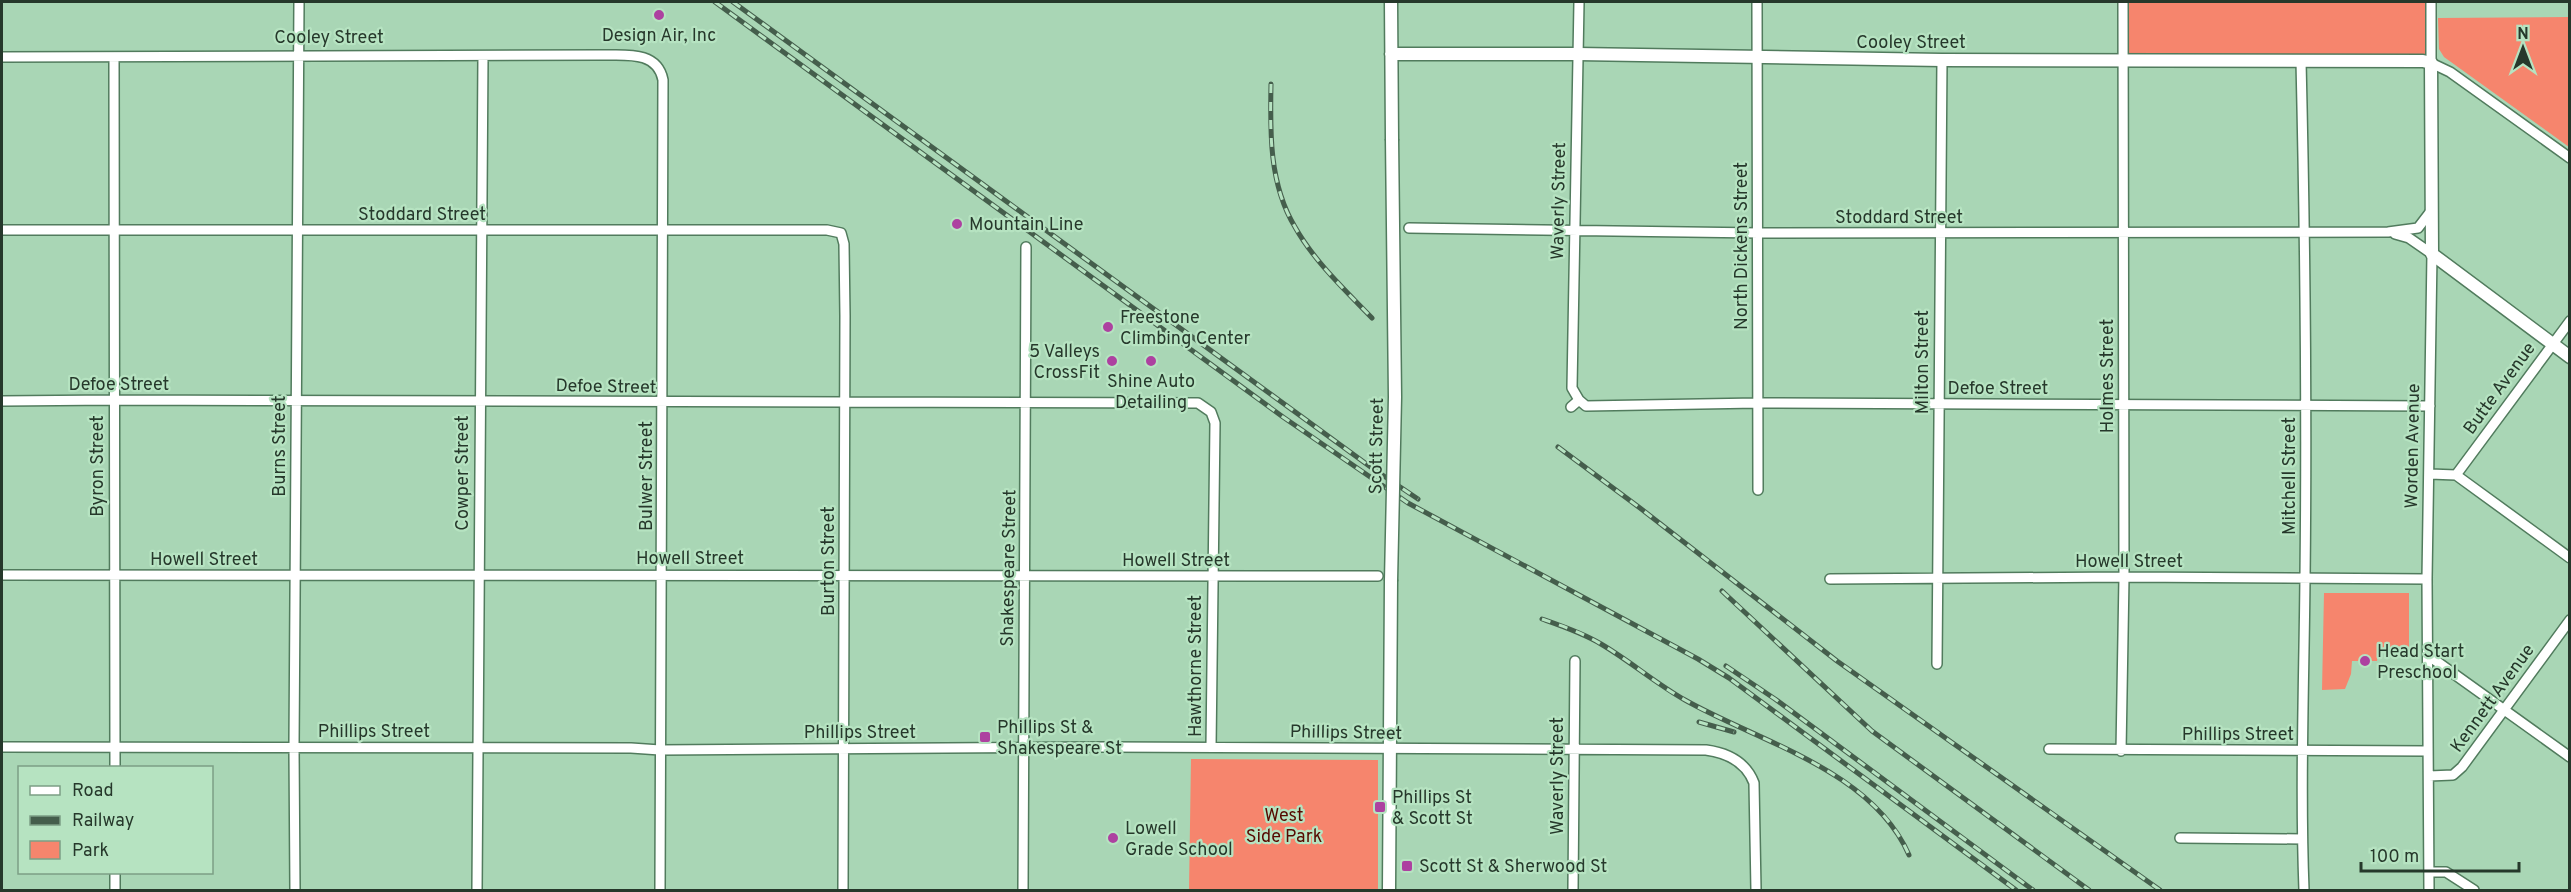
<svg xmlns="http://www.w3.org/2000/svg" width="2571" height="892" font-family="Overpass,sans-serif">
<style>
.green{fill:#f6856d}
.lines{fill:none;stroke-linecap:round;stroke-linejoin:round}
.minor-casing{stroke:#517b5d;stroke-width:12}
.tertiary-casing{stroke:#517b5d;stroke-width:15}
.minor{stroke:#fff;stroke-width:9}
.tertiary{stroke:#fff;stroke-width:12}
.rail-casing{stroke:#455e4c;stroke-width:5}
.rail{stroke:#b6e3c1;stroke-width:3;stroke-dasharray:9;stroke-linecap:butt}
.tertiary-bridge-casing{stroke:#517b5d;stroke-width:15;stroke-linecap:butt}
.tertiary-bridge{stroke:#fff;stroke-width:12}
.poi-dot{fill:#ad41a0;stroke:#b6e3c1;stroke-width:2}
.labels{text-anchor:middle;stroke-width:4.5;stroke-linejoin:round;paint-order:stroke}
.poi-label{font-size:18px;fill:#26382b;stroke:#b6e3c1;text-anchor:start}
.street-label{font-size:18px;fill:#26382b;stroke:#b6e3c1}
.park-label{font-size:18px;fill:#560900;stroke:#b6e3c1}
</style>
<rect width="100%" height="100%" fill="#a9d6b5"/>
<!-- green -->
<path class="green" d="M2123,2H2431V63L2123,60Z
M2569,17V147L2444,57L2439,49L2438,18Z
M2324,593H2409V651H2378L2377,661H2352L2351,674L2345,689L2322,690Z
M1191,759L1378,760V890H1189Z"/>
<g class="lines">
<defs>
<path id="minor" d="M1757,2L1758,490
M2431,2V63L2450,72L2570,158
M2,57L599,55C622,56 657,49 663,80L660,890
M114,57L115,768
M2301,61C2305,233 2307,405 2305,578C2304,682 2300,786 2304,890
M1409,228L1759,233L2388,232L2418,228L2431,211
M2,230H827L841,233L844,244L845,316L843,890
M2395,234L2409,238L2432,254L2427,579L2429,890
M1579,400L1572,388L1579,2
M2,401L113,400L1198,403L1211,412L1215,423L1211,747
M1571,407L1579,400L1586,406L1757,403L2430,406
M2430,474L2456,475L2570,558
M2456,475L2570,321
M2,575L1378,576
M1830,579L2124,577L2427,579
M2429,656L2570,757
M1937,664L1942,60
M2,747L631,748L660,750L1107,747L1706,750C1728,753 1746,762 1754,783L1756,890
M2049,749L2428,751
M2121,751L2124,577L2123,2
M2429,776L2453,775L2462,767L2570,620
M2180,838L2302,839
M115,872V890
M2429,872H2446L2474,890
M295,890L294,747L299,2
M477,890L483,56
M1023,890L1026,247
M1573,890L1575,661"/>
<path id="tertiary" d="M1391,2L1392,139
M1391,54H1578L1942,60L2423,61L2431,63L2432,254L2570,357
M1389,890L1391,581"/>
</defs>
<!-- minor casing -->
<use href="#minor" class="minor-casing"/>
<!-- tertiary casing -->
<use href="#tertiary" class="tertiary-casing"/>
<!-- minor -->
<use href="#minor" class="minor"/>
<!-- tertiary -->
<use href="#tertiary" class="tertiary"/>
<defs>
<path id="rail" d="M715,2L1283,417L1408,503L1698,659L1729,678L2016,890
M733,2L1372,468L1418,499
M1271,84C1270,132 1269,184 1295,227C1314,261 1345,290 1372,318
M1558,447L1640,508L1837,661L2160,890
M1722,591L1872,731L2089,890
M1542,619C1562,626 1583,633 1601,644C1630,661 1655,683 1685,700C1759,742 1872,770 1909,855
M1726,666L1775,699L2033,890
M1699,722L1734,732"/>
</defs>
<!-- rail casing -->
<use href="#rail" class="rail-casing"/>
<!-- rail -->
<use href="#rail" class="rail"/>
<defs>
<path id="tertiary-bridge" d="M1391,581L1395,397L1392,139"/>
</defs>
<!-- tertiary-bridge casing -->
<use href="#tertiary-bridge" class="tertiary-bridge-casing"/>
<!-- tertiary-bridge -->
<use href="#tertiary-bridge" class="tertiary-bridge"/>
</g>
<!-- markers -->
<g class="poi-dot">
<circle cx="659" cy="15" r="6"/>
<circle cx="957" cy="224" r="6"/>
<circle cx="1108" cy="327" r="6"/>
<circle cx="1112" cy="361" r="6"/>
<circle cx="1151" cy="361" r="6"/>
<circle cx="2365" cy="661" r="6"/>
<rect x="979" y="731" width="12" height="12" rx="3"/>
<rect x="1374" y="801" width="12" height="12" rx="3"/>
<circle cx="1113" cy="838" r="6"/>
<rect x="1401" y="860" width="12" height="12" rx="3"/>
</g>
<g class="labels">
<!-- poi labels -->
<g class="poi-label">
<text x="659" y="41" text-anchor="middle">Design Air, Inc</text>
<text x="969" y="230">Mountain Line</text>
<text x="1120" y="323">Freestone<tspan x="1120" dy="21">Climbing Center</tspan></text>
<text x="1100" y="357" text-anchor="end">5 Valleys<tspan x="1100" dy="21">CrossFit</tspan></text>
<text x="1151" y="387" text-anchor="middle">Shine Auto<tspan x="1151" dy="21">Detailing</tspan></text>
<text x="2377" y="657">Head Start<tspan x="2377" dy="21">Preschool</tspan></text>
<text x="997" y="733">Phillips St &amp;<tspan x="997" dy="21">Shakespeare St</tspan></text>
<text x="1392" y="803">Phillips St<tspan x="1392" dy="21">&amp; Scott St</tspan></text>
<text x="1125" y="834">Lowell<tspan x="1125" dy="21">Grade School</tspan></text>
<text x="1419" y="872">Scott St &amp; Sherwood St</text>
</g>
<!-- street labels -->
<g class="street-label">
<text x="329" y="43">Cooley Street</text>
<text x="1911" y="48">Cooley Street</text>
<text transform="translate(1558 201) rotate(-89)" y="6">Waverly Street</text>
<text x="422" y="220">Stoddard Street</text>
<text x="1899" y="223">Stoddard Street</text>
<text transform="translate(1741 246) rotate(-90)" y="6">North Dickens Street</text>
<text transform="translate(1922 362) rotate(-90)" y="6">Milton Street</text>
<text transform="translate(2107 376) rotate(-90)" y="6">Holmes Street</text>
<text x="119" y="390">Defoe Street</text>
<text transform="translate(606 386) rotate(1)" y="6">Defoe Street</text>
<text x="1998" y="394">Defoe Street</text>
<text transform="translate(2499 388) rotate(-54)" y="6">Butte Avenue</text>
<text transform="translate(279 446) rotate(-90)" y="6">Burns Street</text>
<text transform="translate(1376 446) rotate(-89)" y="6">Scott Street</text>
<text transform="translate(2412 446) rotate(-89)" y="6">Worden Avenue</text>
<text transform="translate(97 466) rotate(-90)" y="6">Byron Street</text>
<text transform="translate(462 473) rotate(-90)" y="6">Cowper Street</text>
<text transform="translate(646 476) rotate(-90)" y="6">Bulwer Street</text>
<text transform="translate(2289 476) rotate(-90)" y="6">Mitchell Street</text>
<text x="690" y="564">Howell Street</text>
<text x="204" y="565">Howell Street</text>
<text x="1176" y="566">Howell Street</text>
<text transform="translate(828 561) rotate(-90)" y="6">Burton Street</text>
<text x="2129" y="567">Howell Street</text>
<text transform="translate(1008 568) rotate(-89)" y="6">Shakespeare Street</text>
<text transform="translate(1195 666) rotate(-90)" y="6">Hawthorne Street</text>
<text transform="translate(2492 698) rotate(-54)" y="6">Kennett Avenue</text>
<text x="374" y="737">Phillips Street</text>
<text x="860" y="738">Phillips Street</text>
<text transform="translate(1346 732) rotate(1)" y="6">Phillips Street</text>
<text x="2238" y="740">Phillips Street</text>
<text transform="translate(1557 776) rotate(-90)" y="6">Waverly Street</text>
</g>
<!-- park labels -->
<g class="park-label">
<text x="1284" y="821">West<tspan x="1284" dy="21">Side Park</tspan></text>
</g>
</g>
<!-- border -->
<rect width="2571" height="892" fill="none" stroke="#26382b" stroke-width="6"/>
<!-- legend -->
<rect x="18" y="766" width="195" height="108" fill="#b6e3c1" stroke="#7c9f85" stroke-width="1.5"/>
<rect x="30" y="786" width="30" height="9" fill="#ffffff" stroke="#7c9f85" stroke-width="1.5"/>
<text x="72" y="796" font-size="18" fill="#26382b">Road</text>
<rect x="30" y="816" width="30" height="9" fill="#455e4c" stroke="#7c9f85" stroke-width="1.5"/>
<text x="72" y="826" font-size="18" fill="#26382b">Railway</text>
<rect x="30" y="841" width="30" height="18" fill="#f6856d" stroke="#7c9f85" stroke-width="1.5"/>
<text x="72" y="856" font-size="18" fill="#26382b">Park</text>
<!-- north arrow -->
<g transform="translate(2523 48)" stroke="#b6e3c1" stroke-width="4.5" paint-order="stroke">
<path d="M0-4.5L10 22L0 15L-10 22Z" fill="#26382b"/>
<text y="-9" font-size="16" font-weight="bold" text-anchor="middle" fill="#26382b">N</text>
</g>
<!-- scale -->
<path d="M2361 862v9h158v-9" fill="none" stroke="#26382b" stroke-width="3"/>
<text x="2370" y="862" font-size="18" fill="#26382b" stroke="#b6e3c1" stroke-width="4.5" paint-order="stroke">100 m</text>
</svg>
